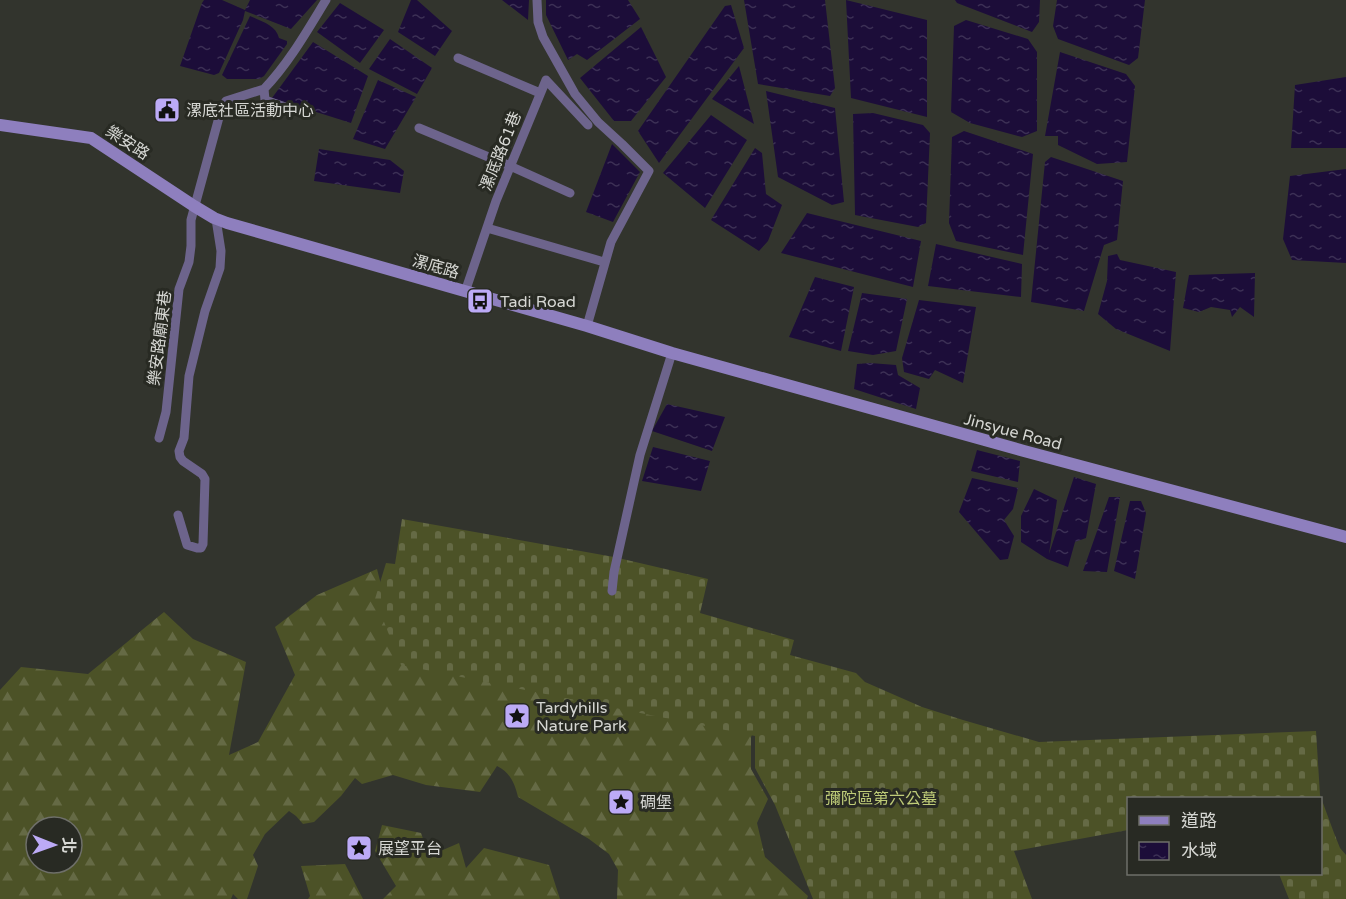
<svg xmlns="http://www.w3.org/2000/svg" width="1346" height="899" font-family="'Varela Round','Noto Sans TC',sans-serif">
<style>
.forest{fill:url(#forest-firs);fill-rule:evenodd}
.cemetery{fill:url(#cemetery-stones)}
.water{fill:url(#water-ripples)}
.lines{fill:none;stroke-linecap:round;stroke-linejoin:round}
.street{stroke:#6d648c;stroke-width:9}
.secondary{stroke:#8e7fbe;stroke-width:12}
.labels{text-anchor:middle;stroke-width:6;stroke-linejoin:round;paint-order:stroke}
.poi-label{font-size:16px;fill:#d6d7d3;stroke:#282a23;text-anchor:start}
.street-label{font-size:16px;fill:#d6d7d3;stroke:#282a23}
.park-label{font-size:16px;fill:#bfcc78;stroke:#282a23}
</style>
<defs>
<pattern id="forest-firs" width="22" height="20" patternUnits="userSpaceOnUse" patternTransform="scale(1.5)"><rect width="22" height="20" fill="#4c5227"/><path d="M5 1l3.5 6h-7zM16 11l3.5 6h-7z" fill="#656a45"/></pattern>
<pattern id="cemetery-stones" width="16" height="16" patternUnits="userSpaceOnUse" patternTransform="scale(1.5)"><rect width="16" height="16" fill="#4c5227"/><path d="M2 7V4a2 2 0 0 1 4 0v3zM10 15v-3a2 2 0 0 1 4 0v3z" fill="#656a45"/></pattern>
<pattern id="water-ripples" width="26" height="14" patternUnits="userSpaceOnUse" patternTransform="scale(1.5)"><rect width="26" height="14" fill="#1c0d39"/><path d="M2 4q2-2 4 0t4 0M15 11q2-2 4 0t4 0" fill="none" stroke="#3c3055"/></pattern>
</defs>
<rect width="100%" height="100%" fill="#32342d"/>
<!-- forest -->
<path class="forest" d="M377,569L387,608L770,694L751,737V769L768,799L757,823L765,857L808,896L807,899H617L618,870L609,854L589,839L518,797C515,784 510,772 497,766L480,792L426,785L393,775L362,784L355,778L341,796L314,822L303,824L296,816L289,811L265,834L253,855L258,866L247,899H238L233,894L231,899H0V690L21,667L88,674L164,612L193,639L246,662L229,755L258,742L295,675L275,627L317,595ZM36,827H72V863H36Z
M382,825L421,833L429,856L459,843L466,868L484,848L549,865L560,899H383L396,886L375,851Z
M345,864L363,899H308L310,896L301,866Z"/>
<!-- cemetery -->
<path class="cemetery" d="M402,519L614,557L708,579L700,613L794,640L790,655L856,673L865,682L922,707L963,720L1039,742L1316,731L1320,795L1334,833L1340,848L1346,855V899H1289L1279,874H1320V798H1128V830L1014,851L1032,899H813L775,805L755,768V736L401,665L375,599L386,563L395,564Z"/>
<!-- water -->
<path class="water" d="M204,0H222L245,10L250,0H317L291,29L245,11L243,20L219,73L214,75L180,66L202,3Z
M411,0H417L452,31L435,56L398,32Z
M502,0H529L528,20Z
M546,0H628L640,19L587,60L577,54L568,60L546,15Z
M744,0H825L835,88L830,96L758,84Z
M846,0L927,20V117L851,98Z
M955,0H1040L1039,22L1032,32L957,3Z
M1057,0H1145L1138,58L1129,65L1058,39L1053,26Z
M340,3L384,30L360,63L317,32Z
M731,5L744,48L659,163L638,131L725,6Z
M250,16C261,21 276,25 279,38L287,41V44L264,76L259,79H227L222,75Z
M966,20L1028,39L1037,52V131L1022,137L970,123L951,112L954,26Z
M641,27L666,77L631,121H614L580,78Z
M390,39L432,68L417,94L369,69Z
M313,42L368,76L351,123L272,98Z
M1060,52L1126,74L1135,86L1127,162L1097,164L1058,145V136H1045Z
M739,66L754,124L712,99Z
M1346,77V148H1291L1295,85Z
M378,80L416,97L385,149L353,139Z
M766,91L835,108L844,202L832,205L778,177Z
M873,113L923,125L930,133L926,223L918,227L855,215L853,114Z
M711,115L747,140L705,208L663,173Z
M964,131L1033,154L1023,255L956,241L949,223L952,137Z
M612,144L640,172L613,222L586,212Z
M755,148L762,153L766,194L782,205L768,241L759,251L711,220Z
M319,149L390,160L404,171L400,193L314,181Z
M1051,157L1123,181L1117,240L1104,245L1084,311L1031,302L1045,162Z
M1346,169V263L1292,260L1283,239L1290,176Z
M807,213L921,241L913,287L781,253Z
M936,244L1022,264L1021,297L928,286Z
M1117,254L1120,260L1176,272L1170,351L1116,329L1098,314L1107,281L1108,256Z
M1255,273L1254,317L1240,307L1232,317L1230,310L1211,307L1199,312L1183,308L1189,275Z
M815,277L854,287L841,351L789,337Z
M862,293L907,299L896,351L873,355L848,351Z
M919,300L976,307L963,383L935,370L929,379L904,372L902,358Z
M870,363L896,365L898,375L920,388L916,409L854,389L857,364Z
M667,404L725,417L712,451L652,431Z
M653,447L710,461L701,491L642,481Z
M977,450L1020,461L1018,482L971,471Z
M1074,477L1096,484L1086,538L1075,542L1068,567L1047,559L1021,542V516L1034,489L1057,500L1049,554Z
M972,478L1018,488L1013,509L1004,520L1014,536L1008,559L1000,560L959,512Z
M1109,497H1120L1107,572L1083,571Z
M1130,501H1141L1146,513L1135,579L1114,571Z"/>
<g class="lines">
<!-- street -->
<path class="street" d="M537,0L538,22L543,37L575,94L598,122L622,144L649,171L611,242L587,326
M458,58L540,93
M264,89C289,63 307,31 326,0
M419,128L510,166L570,193
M487,228L604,262
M465,292L496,201L546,80L588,125
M159,438L166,412L179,289L189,262L191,246V220L221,110L226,101L264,89L265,100L308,115
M178,515L187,545L197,548H201L203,544L205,479L202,474L183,461L180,457L179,451L184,438L189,376L205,311L220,268L221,251L216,219
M612,591L614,572L640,455L672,353"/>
<!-- secondary -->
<path class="secondary" d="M0,125L91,138L194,206L214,218L227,223L587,326L672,353L1024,451L1346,537"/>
</g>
<!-- icons -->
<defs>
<symbol id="civic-square" viewBox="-11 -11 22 22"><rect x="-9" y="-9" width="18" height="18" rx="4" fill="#bcaaf6" stroke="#282a23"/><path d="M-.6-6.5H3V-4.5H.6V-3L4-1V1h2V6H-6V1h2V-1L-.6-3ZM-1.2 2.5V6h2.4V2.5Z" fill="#111"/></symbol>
<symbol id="bus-square" viewBox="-11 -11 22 22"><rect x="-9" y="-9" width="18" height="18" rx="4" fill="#bcaaf6" stroke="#282a23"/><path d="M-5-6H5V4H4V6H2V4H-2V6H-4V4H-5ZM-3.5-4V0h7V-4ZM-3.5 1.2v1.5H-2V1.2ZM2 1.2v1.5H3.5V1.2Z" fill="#111"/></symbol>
<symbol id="sight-square" viewBox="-11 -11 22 22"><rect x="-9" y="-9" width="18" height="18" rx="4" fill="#bcaaf6" stroke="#282a23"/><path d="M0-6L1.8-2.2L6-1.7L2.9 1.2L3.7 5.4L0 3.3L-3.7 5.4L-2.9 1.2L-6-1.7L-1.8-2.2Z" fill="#111"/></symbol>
</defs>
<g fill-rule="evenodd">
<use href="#civic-square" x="152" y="95" width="30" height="30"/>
<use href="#bus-square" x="465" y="286" width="30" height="30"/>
<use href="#sight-square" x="502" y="701" width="30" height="30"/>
<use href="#sight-square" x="606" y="787" width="30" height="30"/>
<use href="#sight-square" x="344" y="833" width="30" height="30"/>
</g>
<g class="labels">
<!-- poi labels -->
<g class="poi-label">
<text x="186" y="116">漯底社區活動中心</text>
<text x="500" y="307">Tadi Road</text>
<text x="536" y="713">Tardyhills<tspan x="536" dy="18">Nature Park</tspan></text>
<text x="640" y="808">碉堡</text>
<text x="378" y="854">展望平台</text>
</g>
<!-- street labels -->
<g class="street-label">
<text transform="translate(128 142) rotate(33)" y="6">樂安路</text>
<text transform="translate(500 151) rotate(-68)" y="6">漯底路61巷</text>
<text transform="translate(436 266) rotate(16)" y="6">漯底路</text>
<text transform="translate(159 338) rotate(-83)" y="6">樂安路廟東巷</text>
<text transform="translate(1013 431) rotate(15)" y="6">Jinsyue Road</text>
</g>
<!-- park labels -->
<g class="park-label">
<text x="881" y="804">彌陀區第六公墓</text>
</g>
</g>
<!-- legend -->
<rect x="1127" y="797" width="195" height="78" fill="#282a23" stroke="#6e6f69" stroke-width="1.5"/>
<rect x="1139" y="816" width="30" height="9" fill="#8e7fbe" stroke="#6e6f69" stroke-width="1.5"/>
<text x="1181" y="827" font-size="18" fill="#d6d7d3">道路</text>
<rect x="1139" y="842" width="30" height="18" fill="url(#water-ripples)" stroke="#6e6f69" stroke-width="1.5"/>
<text x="1181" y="857" font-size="18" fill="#d6d7d3">水域</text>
<!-- north arrow -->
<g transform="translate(54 845) rotate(91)"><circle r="28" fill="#282a23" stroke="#6e6f69" stroke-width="1.5"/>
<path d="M0-4.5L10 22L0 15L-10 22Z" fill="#bcaaf6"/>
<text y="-9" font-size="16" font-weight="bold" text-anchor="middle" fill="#d6d7d3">北</text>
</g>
</svg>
